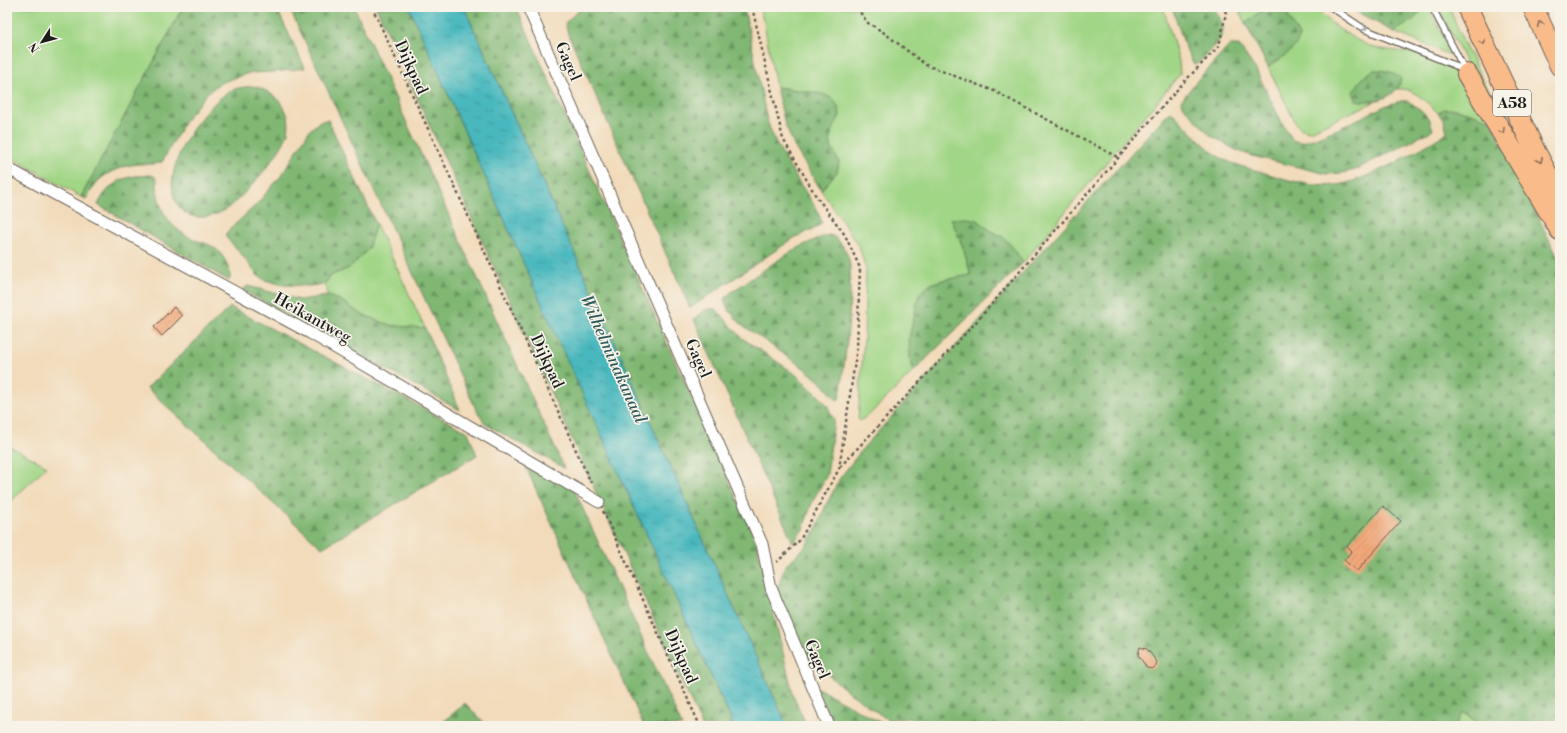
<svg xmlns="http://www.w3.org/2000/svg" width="1567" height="733" font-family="'Libre Bodoni',serif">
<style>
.grass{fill:#a1d686;stroke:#5e7951}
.forest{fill:url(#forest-firs);stroke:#4e6a48}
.water{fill:url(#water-ripples);stroke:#326a6d}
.building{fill:url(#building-hatch)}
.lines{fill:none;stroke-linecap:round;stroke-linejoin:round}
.service-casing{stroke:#675f54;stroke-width:8}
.minor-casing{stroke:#675f54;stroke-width:13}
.motorway-casing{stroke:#675f54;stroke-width:22}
.path{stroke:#675f54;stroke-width:2.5;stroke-dasharray:3 3;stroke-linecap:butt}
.service{stroke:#fff;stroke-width:5.5}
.minor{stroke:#fff;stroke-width:11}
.motorway{stroke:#fabb8b;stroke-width:20}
.oneway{stroke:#8b6c54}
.oneway2{stroke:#999}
.labels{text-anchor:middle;stroke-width:3.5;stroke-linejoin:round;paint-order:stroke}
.shield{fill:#f7f3e8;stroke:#5e5c59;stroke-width:1}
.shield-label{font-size:15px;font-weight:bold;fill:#1c1c1c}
.street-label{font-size:16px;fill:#1c1c1c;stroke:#f7f3e8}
.water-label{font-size:17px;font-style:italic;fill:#2e5a5d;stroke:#f7f3e8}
</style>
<defs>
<pattern id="forest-firs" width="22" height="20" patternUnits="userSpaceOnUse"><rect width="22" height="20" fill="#80b773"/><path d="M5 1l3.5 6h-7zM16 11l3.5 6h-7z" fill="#68945e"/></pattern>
<pattern id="water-ripples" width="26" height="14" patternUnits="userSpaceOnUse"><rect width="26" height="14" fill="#48b8be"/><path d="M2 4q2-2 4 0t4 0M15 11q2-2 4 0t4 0" fill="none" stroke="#3b959a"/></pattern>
<pattern id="building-hatch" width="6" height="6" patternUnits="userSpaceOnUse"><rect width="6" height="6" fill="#f2a779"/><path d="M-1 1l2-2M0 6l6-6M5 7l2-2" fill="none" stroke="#cf8f68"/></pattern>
</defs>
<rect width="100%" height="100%" fill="#f7f3e8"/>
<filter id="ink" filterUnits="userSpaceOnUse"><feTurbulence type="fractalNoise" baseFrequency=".025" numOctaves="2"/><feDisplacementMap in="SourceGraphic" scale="8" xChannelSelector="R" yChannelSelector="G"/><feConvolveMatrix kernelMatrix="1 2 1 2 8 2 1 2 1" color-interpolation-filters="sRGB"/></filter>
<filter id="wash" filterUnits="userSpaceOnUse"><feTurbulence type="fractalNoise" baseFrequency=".012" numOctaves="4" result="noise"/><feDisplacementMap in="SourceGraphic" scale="16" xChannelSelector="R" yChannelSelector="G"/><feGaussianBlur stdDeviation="0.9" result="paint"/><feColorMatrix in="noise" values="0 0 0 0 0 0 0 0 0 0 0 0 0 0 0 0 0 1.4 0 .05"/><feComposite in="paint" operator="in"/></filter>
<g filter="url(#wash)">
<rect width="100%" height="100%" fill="#f2dbbb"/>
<!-- grass -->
<path class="grass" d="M7,7H183L81,197L7,155Z
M759,7H1163L1179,61L1180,74L1023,263L1014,249L1003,237L991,231L976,219H951L963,247L971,275L943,280L931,284L910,358L914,371L871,413L860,421L858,419L864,338L866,270L860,249L853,237L821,190L837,172L839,162L831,147L830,136L840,115L823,94L776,87L764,23Z
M1237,7H1267L1245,23Z
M1283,7H1314L1336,27L1355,39L1374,48L1420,54L1453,69L1463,77L1491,120C1475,115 1453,104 1438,113C1428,103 1413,87 1397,89L1400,83L1391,72L1373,70L1361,101L1374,102L1310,131L1302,129L1296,124L1268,67L1295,46L1299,36Z
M1425,7H1428L1452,51L1450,55L1394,32L1414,19Z
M1438,7H1449L1463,41L1494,101L1492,103L1465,61Z
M376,224L425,328C403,328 380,325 361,314C350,308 341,299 328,296L324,284L332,275L349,268L368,248Z
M7,445L47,466L7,505Z
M1463,712L1482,726H1456Z"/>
<!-- forest -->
<path class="forest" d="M183,7H276L305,68L274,72L249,73L220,83L207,93L185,121L162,162C154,165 146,164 137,164C124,166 108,171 98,181C93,186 90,194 86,199L81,197Z
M289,7H354L564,468L485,424L475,407Z
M376,7H409L558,340L734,726H702Z
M464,7H516L756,541L794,698L807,726H787Z
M582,7H744L767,120C775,145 789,166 803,188C810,199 818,210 822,223L817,227L794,238L690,308L568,33L565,23Z
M1172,7H1214C1217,13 1224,24 1223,31C1222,41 1204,58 1197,64H1194L1187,52Z
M1267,7H1283L1299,36C1299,49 1278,60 1268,67L1245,23Z
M1348,7H1425L1414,19L1394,32Z
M1230,45H1236L1240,47L1256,70L1282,123L1291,137L1294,141L1302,142L1313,139L1340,128L1387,105L1401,101H1408L1421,110L1430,120L1433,130L1355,170L1342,173L1327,174L1252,156L1236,150L1210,135L1185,108L1181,101L1195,83Z
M1373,70C1383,70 1394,71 1401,79C1397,99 1372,104 1356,100L1353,92L1361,80Z
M253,86C274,91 293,109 288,132C284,151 240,202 223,211C211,218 191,221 181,209C152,177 203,102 235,89C241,87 247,87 253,86Z
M776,87L823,94L833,99L838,106L840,115L830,136L831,147L839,162L837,172L821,190L794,146L785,124Z
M1444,109H1457L1491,120L1560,262V726H1482L1463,712L1456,726H919L910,718L888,720L850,693L803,654L776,592L785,566L805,547L816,530L826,505L840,478L864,447L1169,112L1174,114C1189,129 1203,146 1221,158C1232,164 1246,168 1258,171C1286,179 1318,191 1347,183C1379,174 1417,151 1445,134L1447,131L1444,121L1438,113Z
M328,120L376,224L368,249L360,258L349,268L332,275L324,284L310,286L283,285L265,280L257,275L239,251L230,242L226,236V233L257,204L273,185L282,175L309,131L320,121Z
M149,175L154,176L157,180C156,206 168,228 193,239C201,243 209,243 216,249C224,255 231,270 230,279L228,280L98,205C105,189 118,178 136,176C140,176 144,176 149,175Z
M965,218L976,219L991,231L1003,237L1014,249L1023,263L914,371L910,358L909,338L919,294L931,284L943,280L971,275L963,247L951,219Z
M829,235C838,236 847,251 849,260C851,269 850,279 850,288C850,324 845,360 840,395L839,399L837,400L823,384L804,368L741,324L728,309L724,300L730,293C761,273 794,245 829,235Z
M248,286L300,300L328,296L340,300L361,314L382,322L394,326L425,328L460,410L242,290Z
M230,307L468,432L477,455L322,548L147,388Z
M710,309H716L742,338L794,373L819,396L827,405L834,420L827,475L813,500L803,529L793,543L694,319L705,310Z
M523,461L573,487L682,726H644Z
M816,687L887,726H834Z
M465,703L487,726H439Z"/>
<!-- water -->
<path class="water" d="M409,7H464L787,726H734L558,340Z"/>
<g id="blocks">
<!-- building -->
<path class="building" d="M174,307L182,316L162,336L154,327Z
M1383,506L1401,521L1357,571L1344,560L1352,551L1347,546Z
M1140,647L1147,649L1157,662L1155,667L1152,669L1147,668L1138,655Z"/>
</g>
</g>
<g filter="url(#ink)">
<use href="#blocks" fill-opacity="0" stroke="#675f54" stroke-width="1"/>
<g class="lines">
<defs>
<path id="service" d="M1331,7L1364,29L1454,65L1465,72
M1432,7L1466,72"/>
<path id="minor" d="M528,7L762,544L771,588L829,726
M7,168L310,333L599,502"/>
<path id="motorway" d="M1467,7L1535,151L1560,198
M1533,7L1560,66
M1467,74L1560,230"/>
</defs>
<!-- service casing -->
<use href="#service" class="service-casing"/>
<!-- minor casing -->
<use href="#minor" class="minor-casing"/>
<!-- motorway casing -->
<use href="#motorway" class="motorway-casing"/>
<!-- path -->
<path class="path" d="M372,7L591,483
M752,7L783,139L816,196L845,235L860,268L857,348L839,469L800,540L777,562
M858,7L859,11L868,23L883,32L926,65L994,91L1119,158
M840,467L977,321L1183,83L1219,46L1226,13L1223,7
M603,511L700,726"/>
<!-- service -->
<use href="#service" class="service"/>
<!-- minor -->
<use href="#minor" class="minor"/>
<!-- motorway -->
<use href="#motorway" class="motorway"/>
</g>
<!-- one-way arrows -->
<defs><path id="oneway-chevron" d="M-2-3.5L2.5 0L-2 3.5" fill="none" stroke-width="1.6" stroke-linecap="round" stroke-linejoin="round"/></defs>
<g class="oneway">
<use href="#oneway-chevron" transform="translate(1540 24) rotate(-114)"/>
<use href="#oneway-chevron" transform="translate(1483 42) rotate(65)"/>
<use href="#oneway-chevron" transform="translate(1502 131) rotate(60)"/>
<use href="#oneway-chevron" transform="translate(1540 160) rotate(62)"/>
</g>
<use class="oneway2" href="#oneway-chevron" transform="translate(1364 28) rotate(28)"/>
</g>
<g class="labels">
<!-- shield labels -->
<rect class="shield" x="1493" y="90" width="38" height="26" rx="3"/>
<g class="shield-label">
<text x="1512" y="108">A58</text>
</g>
<!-- street labels -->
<g class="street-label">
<text transform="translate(569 61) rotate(66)" y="6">Gagel</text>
<text transform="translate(412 67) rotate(65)" y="6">Dijkpad</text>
<text transform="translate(313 317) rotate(29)" y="6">Heikantweg</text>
<text transform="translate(699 358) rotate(66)" y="6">Gagel</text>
<text transform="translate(548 361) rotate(65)" y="6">Dijkpad</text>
<text transform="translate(682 656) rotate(66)" y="6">Dijkpad</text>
<text transform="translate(818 659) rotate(67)" y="6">Gagel</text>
</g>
<!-- water labels -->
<g class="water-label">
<text transform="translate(614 359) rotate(66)" y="6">Wilhelminakanaal</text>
</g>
</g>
<!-- margin -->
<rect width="1567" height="733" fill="none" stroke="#f7f3e8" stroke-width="24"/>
<!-- north arrow -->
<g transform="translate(42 42) rotate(234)" stroke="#f7f3e8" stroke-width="3" paint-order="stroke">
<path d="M0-3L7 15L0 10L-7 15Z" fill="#1c1c1c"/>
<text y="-6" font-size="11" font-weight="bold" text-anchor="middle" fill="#1c1c1c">N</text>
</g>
</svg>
